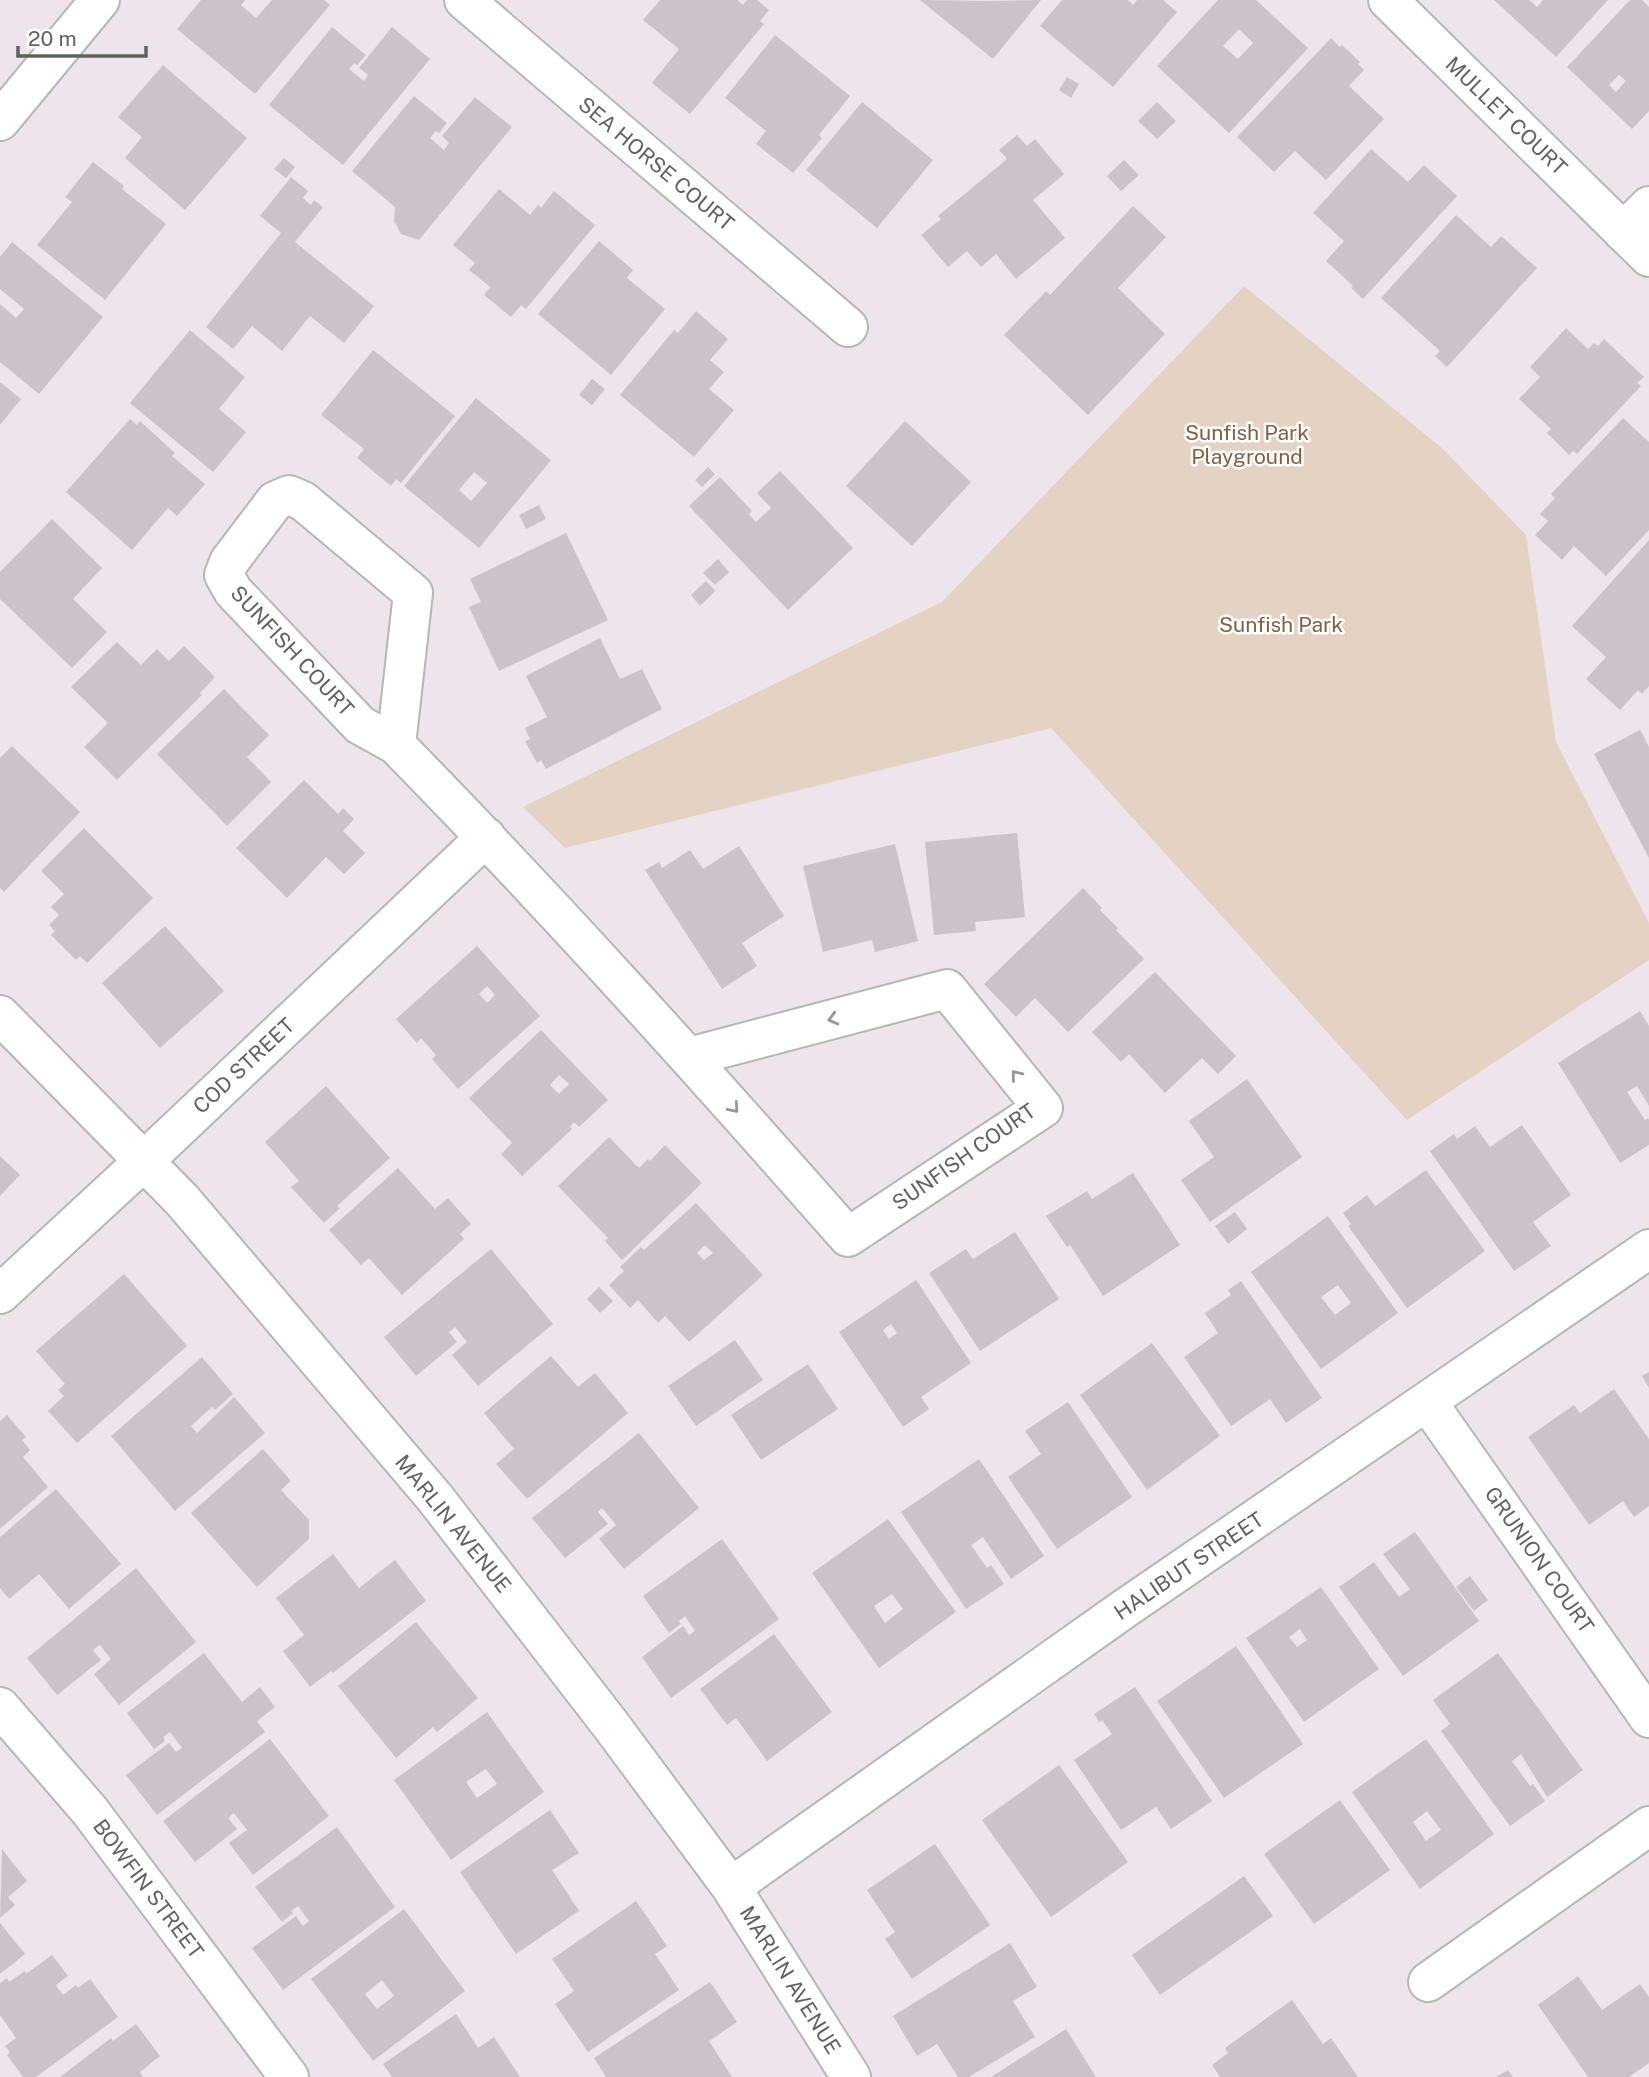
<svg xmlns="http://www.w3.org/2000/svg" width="1649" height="2077" font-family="'Public Sans',sans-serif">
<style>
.green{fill:#e4d2c3}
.building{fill:#ccc3ca;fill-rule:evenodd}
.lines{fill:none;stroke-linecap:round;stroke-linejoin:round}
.street-casing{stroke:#b2b9b3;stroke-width:42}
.street{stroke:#fff;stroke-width:38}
.oneway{stroke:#969a96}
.labels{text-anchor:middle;stroke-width:5;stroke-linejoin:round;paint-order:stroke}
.street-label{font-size:21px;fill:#5d645d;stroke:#fff}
.park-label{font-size:21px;fill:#845f3c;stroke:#fff}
</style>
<rect width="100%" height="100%" fill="#eee5ec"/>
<!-- green -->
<path class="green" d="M1244,286L1443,449L1526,535L1556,742L1649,923V960L1407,1120L1051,728L565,848L523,807L942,602Z"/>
<!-- building -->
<path class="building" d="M201,0H245L241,5L256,18L272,0H324L330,5L255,94L177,29Z
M660,0H737L743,5L747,0H757L769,10L760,21L764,24L690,114L652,83L679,49L643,20Z
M920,0L988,1L1041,0L993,59Z
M1062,0H1128L1133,5L1137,0H1163L1177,12L1113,87L1040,26Z
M1218,0H1256L1308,48L1229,133L1157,66ZM1239,29L1253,43L1238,59L1223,46Z
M1494,0H1529L1537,7L1543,0H1608L1556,57Z
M1630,0H1642L1649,7V111L1632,129L1567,67ZM1619,75L1626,81L1616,92L1609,85Z
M332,27L366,55L357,65L354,63L349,69L364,81L368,75L359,68L392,27L430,59L343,165L269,105Z
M775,35L850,96L819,135L822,138L793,173L756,144L766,131L725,98Z
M1331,38L1340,47L1342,45L1360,62L1358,64L1364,70L1349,86L1384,119L1326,180L1295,151L1274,172L1237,137Z
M163,65L247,138L185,210L125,158L142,137L118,117Z
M1067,77L1079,84L1071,98L1059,90Z
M414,96L447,123L439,133L436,131L430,138L444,150L449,143L442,136L475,97L512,127L419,240L401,234L394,221L395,207L352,171Z
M862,102L933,160L877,228L806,170Z
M1157,102L1176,121L1157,139L1138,121Z
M1017,135L1027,146L1035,139L1064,174L1033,200L1065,238L1016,279L996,254L981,267L967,251L948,267L921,235L941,219L938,216L1007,159L999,150Z
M1371,149L1408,182L1424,165L1457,196L1363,299L1351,288L1353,286L1326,261L1344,241L1313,213Z
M284,158L295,167L286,178L274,169Z
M1124,160L1139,175L1121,191L1107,176Z
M93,162L124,186L122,189L166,224L105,300L37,245L72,202L65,197Z
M291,177L308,191L303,198L311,205L314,200L323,207L295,242L374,306L344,343L310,316L282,351L252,326L233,349L206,327L281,233L260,216Z
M499,189L530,215L538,205L541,208L554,191L595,225L526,309L521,305L511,317L484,295L490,287L469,270L475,263L453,245Z
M1133,206L1166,237L1118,288L1165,334L1088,415L1004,335L1046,291L1050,295Z
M1456,215L1491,247L1501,236L1537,268L1447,367L1435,356L1440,351L1381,298Z
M599,241L633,270L627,278L665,309L611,375L538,314Z
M12,242L103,317L39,394L0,362V304L16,318L24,309L0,289V257Z
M696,311L728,339L710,360L724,372L709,389L734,410L694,457L620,395L674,330L678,333Z
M1566,328L1588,349L1594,343L1598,346L1604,339L1644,377L1637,383L1641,386L1577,454L1573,451L1569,455L1547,433L1551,429L1519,399L1540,377L1530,367Z
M190,330L245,377L219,409L246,432L213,472L130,403Z
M373,350L455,416L401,483L396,479L391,486L357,458L364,449L321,415Z
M592,379L605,389L592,405L579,395Z
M0,382L21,399L0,425Z
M476,398L551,460L479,548L404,486ZM474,472L487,483L471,501L459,490Z
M1623,418L1649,442V530L1606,576L1574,546L1562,560L1535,535L1548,521L1540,514L1555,498L1551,494Z
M130,419L137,425L140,421L175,453L172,456L205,484L177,516L168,508L132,550L66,492Z
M905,421L971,482L912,546L846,486Z
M708,467L715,474L702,487L695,480Z
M780,471L853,548L788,610L689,506L720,477L752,511L749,514L756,522L771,508L757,493Z
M539,505L546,519L526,529L519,515Z
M52,519L102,568L73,599L107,632L72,668L0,599V572Z
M566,533L608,620L499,671L469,607L481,602L470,579Z
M1649,540V686L1642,694L1638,690L1620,710L1586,679L1606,657L1572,626Z
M718,559L729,572L715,585L703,573Z
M706,581L715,591L700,606L691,595Z
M600,638L620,679L642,669L662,709L546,769L541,760L537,763L525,741L530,739L525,728L547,717L526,676Z
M117,642L141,665L157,649L169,661L184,646L215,677L200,693L202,695L117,780L84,747L108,723L71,687Z
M224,689L269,735L247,757L271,782L227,826L157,754Z
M1640,730L1649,747V858L1594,754Z
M12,746L80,812L4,892L0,888V758Z
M304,780L338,814L343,808L354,819L343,831L365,853L344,874L326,857L287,898L236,848Z
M84,828L153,898L87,963L80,956L76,960L51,935L55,931L49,925L59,915L51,907L64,894L41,871Z
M1017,833L1025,917L975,922L976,931L934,935L925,842Z
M895,844L918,941L875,952L872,940L823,952L803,866Z
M739,846L784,916L742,943L757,966L722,989L645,870L659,862L662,868L690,850L703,869Z
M1083,888L1102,908L1100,910L1118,928L1116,930L1144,959L1068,1032L1035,998L1016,1017L984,984Z
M165,926L224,991L160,1048L102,983Z
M477,946L540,1016L458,1089L432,1059L436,1055L421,1038L417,1043L396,1019ZM487,986L495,995L487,1003L479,994Z
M1155,972L1236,1056L1218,1074L1202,1058L1165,1093L1129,1054L1121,1062L1092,1032Z
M1640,1011L1649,1026V1106L1637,1086L1627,1092L1645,1120L1648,1118L1649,1120V1145L1620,1163L1558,1063Z
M541,1030L608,1100L579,1127L574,1122L570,1127L572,1129L522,1176L501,1154L512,1143L469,1098ZM559,1075L569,1084L559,1094L550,1085Z
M1247,1079L1302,1157L1210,1222L1181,1180L1214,1157L1189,1121Z
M326,1086L390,1158L337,1206L340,1208L324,1223L291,1187L299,1181L265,1142Z
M1522,1125L1571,1195L1533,1222L1551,1246L1514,1271L1430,1151L1454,1134L1457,1139L1475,1126L1490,1147Z
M609,1137L639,1168L648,1159L650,1161L665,1145L702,1183L622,1260L605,1241L608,1238L558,1186Z
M0,1156L20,1175L0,1196Z
M398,1168L435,1209L448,1198L471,1224L460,1234L464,1239L402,1295L369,1258L361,1265L329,1230Z
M1426,1170L1485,1251L1407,1308L1348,1226L1351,1224L1343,1213L1367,1195L1375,1206Z
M1133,1173L1180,1245L1103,1296L1070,1245L1067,1247L1046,1216L1087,1191L1092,1199Z
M696,1203L763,1275L689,1342L665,1316L658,1323L638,1300L630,1308L609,1285L624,1271L620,1267L641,1247L644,1250ZM705,1245L713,1253L704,1260L697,1253Z
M1235,1212L1247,1229L1228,1244L1215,1226Z
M1328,1216L1398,1313L1321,1369L1251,1272ZM1338,1285L1351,1303L1335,1315L1321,1297Z
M1015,1232L1059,1299L980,1351L929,1273L966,1249L973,1259Z
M491,1249L553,1324L478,1386L452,1355L467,1342L455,1327L449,1332L457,1342L416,1376L384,1337Z
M124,1274L187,1346L77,1443L48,1411L64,1396L58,1390L65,1384L36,1351Z
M916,1280L971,1363L921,1397L929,1409L903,1427L839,1332ZM891,1324L897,1333L889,1339L883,1330Z
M1241,1281L1322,1398L1286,1423L1270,1399L1231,1426L1184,1357L1218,1333L1205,1313L1231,1295L1228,1290Z
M599,1287L613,1301L600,1313L587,1299Z
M735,1340L763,1380L696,1426L668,1386Z
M1152,1343L1220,1436L1147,1490L1080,1395Z
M551,1356L578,1387L595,1373L628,1413L527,1499L496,1464L514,1449L484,1413Z
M202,1357L233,1394L215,1410L212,1407L191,1426L197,1433L234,1397L265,1433L175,1511L111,1436Z
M808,1364L838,1409L761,1460L731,1415Z
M1649,1372V1388L1642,1376Z
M1614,1389L1649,1439V1506L1634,1517L1623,1501L1589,1525L1528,1437L1574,1405L1580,1413Z
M1068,1402L1132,1497L1057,1549L1008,1477L1041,1454L1025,1431Z
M7,1415L26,1437L22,1440L30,1450L23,1457L48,1487L0,1529V1421Z
M639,1433L699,1508L624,1569L599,1539L616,1525L602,1508L598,1512L608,1524L565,1558L532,1518Z
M263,1449L291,1481L281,1490L309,1520V1539L257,1587L191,1513Z
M979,1459L1044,1556L1011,1579L983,1537L971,1545L987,1568L991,1565L1004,1584L966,1609L901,1512Z
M56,1489L121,1564L69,1609L39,1574L9,1599L0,1588V1537Z
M888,1519L956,1612L879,1668L812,1573ZM892,1594L903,1609L885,1623L874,1606Z
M1415,1532L1479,1621L1403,1676L1339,1587L1374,1562L1399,1597L1410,1589L1383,1554Z
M722,1539L779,1619L671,1698L642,1657L683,1626L689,1635L695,1631L685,1616L679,1621L681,1624L669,1633L643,1596Z
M333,1554L359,1588L395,1560L426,1601L333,1673L331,1671L310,1687L283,1651L304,1635L276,1598Z
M136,1568L196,1642L119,1705L94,1674L111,1659L100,1645L93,1650L101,1660L57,1695L27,1658Z
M1470,1576L1488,1600L1474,1611L1456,1587Z
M1321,1587L1379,1669L1304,1722L1246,1638ZM1300,1629L1307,1640L1297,1647L1289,1637Z
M416,1622L478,1698L437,1732L433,1727L396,1758L338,1686Z
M774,1634L832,1712L767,1761L736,1718L727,1725L700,1689Z
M1236,1646L1303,1744L1224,1798L1157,1701Z
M204,1653L242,1702L260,1687L275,1707L257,1721L265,1732L157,1815L126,1775L169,1743L176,1752L182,1748L170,1732L163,1737L165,1741L154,1749L127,1713Z
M1498,1653L1583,1770L1547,1797L1521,1754L1512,1761L1530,1786L1533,1784L1545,1801L1510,1826L1441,1731L1450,1724L1433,1700Z
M1135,1687L1212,1801L1171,1829L1156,1807L1121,1830L1074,1760L1112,1734L1102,1720L1099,1722L1094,1714Z
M487,1712L544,1792L451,1860L394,1780ZM486,1769L497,1784L477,1798L466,1782Z
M270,1739L329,1816L253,1875L229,1843L247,1830L234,1813L228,1818L237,1829L195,1862L163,1821Z
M1426,1739L1494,1834L1420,1889L1352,1792ZM1427,1811L1441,1830L1426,1841L1413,1822Z
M1059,1765L1128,1862L1051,1917L982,1820Z
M1340,1800L1390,1870L1314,1924L1264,1854Z
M550,1810L579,1853L552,1870L579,1911L516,1954L460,1872Z
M337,1827L395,1907L283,1990L252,1948L296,1916L303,1926L309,1921L298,1906L291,1911L293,1913L282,1922L255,1887Z
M935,1844L990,1925L912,1979L885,1939L895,1932L867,1890Z
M2,1849L27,1881L8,1897L15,1905L0,1918Z
M1244,1876L1273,1916L1160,1995L1132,1955Z
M636,1901L667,1946L655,1954L679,1990L588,2052L555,2004L574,1991L552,1959Z
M404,1909L465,1991L373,2061L311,1979ZM382,1980L394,1996L377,2009L365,1994Z
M0,1923L25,1954L0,1974Z
M1010,1943L1037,1987L1013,2001L1035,2037L969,2077H958L937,2044L917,2056L893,2016Z
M52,1955L68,1976L56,1985L63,1995L76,1985L78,1988L90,1979L118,2017L36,2077H23L7,2055L10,2052L5,2046L16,2038L0,2015V1983L7,1978L9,1982L25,1971L26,1974Z
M1578,1976L1602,2010L1640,1984L1649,1997V2063L1629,2077H1588L1538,2005Z
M710,1982L737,2022L709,2041L732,2077H606L594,2058Z
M1292,2000L1323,2044L1331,2038L1358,2077H1220L1212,2065L1228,2053L1225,2048Z
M456,2014L478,2048L494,2037L520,2077H392L383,2064Z
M136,2024L160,2056L140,2072L143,2077H60L111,2038L113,2041Z
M1066,2029L1096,2077H991Z
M1508,2070L1513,2077H1496Z"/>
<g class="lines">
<defs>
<path id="street" d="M464,0L848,327
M1388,0L1649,257
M0,121L100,0
M1623,232L1649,206
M289,495L303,501L413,593L396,745L360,725L233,591L224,575L229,562L275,501Z
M396,745C552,904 701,1070 848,1237L1043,1108L947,989L689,1057
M0,1015L182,1200L435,1498L610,1724L731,1887L851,2077
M0,1294L144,1161L486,837
M1428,1403L1649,1718
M0,1707L90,1811L289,2077
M731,1887L1124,1609L1649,1249
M1428,1982L1649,1826"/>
</defs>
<!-- street casing -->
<use href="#street" class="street-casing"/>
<!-- street -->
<use href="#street" class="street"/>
</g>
<!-- one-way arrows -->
<defs><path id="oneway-chevron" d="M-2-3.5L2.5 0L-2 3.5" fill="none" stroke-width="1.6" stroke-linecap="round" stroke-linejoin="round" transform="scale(1.75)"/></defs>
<g class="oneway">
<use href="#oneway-chevron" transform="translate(833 1019) rotate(165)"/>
<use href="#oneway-chevron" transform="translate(1016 1075) rotate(-129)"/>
<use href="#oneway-chevron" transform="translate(734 1108) rotate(49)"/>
</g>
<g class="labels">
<!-- street labels -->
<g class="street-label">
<text transform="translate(1506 116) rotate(44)" y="7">MULLET COURT</text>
<text transform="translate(656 164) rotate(40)" y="7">SEA HORSE COURT</text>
<text transform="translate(292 651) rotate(47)" y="7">SUNFISH COURT</text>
<text transform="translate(244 1066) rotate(-43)" y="7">COD STREET</text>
<text transform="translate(964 1157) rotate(-35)" y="7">SUNFISH COURT</text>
<text transform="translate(453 1524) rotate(51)" y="7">MARLIN AVENUE</text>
<text transform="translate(1539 1560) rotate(55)" y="7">GRUNION COURT</text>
<text transform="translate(1189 1566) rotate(-34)" y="7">HALIBUT STREET</text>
<text transform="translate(148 1889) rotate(53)" y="7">BOWFIN STREET</text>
<text transform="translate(790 1980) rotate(58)" y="7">MARLIN AVENUE</text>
</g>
<!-- park labels -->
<g class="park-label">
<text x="1247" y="440">Sunfish Park<tspan x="1247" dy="24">Playground</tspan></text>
<text x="1281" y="632">Sunfish Park</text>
</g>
</g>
<!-- scale -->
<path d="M18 46v10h128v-10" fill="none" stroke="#5d645d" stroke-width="3.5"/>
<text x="28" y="46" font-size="21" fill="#5d645d" stroke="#ffffff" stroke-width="5" paint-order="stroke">20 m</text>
</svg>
